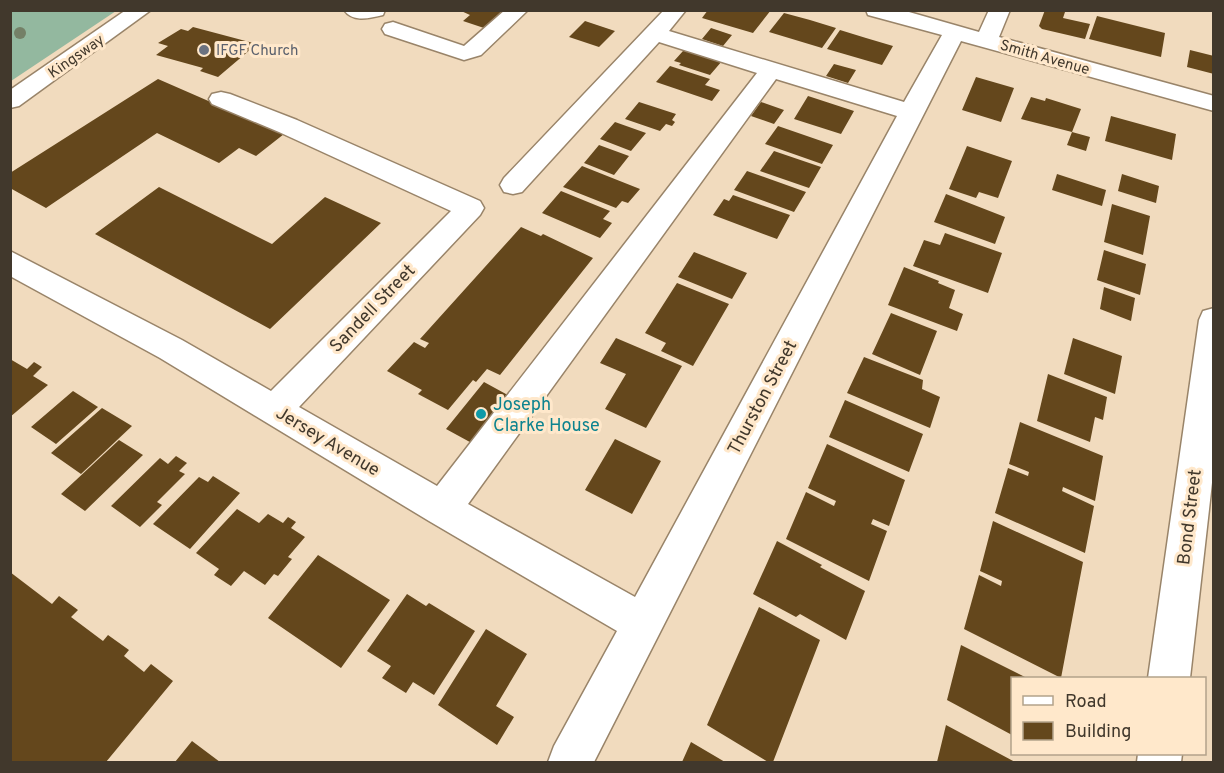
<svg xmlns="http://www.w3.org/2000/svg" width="1224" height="773" font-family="Overpass,sans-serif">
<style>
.green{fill:#93b89f}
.building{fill:#64471c}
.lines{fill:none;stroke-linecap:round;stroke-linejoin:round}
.minor-casing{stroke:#998469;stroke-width:3}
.major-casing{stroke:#998469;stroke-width:3}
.minor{fill:#fff;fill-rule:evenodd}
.major{fill:#fff;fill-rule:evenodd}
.tree{fill:#748067}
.worship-dot{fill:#6b7280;stroke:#ffe8cb;stroke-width:2}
.culture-dot{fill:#0f9aa8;stroke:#ffe8cb;stroke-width:2}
.labels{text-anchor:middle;stroke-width:6;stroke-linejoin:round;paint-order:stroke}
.far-worship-label{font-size:15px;fill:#5b616d;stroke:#ffe8cb;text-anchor:start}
.far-street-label{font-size:15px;fill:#41382c;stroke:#ffe8cb}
.street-label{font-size:18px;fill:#41382c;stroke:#ffe8cb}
.culture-label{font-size:18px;fill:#0d838f;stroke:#ffe8cb;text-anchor:start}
</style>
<rect width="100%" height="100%" fill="#f1dbbe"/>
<!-- green -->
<path class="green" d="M11,10H116V11L11,81Z"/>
<!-- building -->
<path class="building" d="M459,10H510L490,30L463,21L470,15Z
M708,10H771L753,33L702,18Z
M1045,10L1065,12L1063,18L1090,24L1085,39L1042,29L1039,26Z
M784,13L810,20L836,28L822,48L769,32Z
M1097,16L1165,33L1161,57L1089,39Z
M585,21L615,31L599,47L569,37Z
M193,27L257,44L218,77L200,71L203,68L156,55L168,46L158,43L181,29L188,31Z
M711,28L732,35L723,46L702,39Z
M840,30L866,38L893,46L882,65L827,49Z
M1190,50L1214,56V74L1187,67Z
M683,51H690L722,61L710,75L679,65L681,63L674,61Z
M834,64L856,70L848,83L826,76Z
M670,66L710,79L705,85L720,90L712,101L656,82Z
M976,77L1014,88L1001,122L962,110Z
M158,79L284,134L256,156L239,148L219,163L157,133L46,208L10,188V173Z
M808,96L854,111L841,134L794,119Z
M1031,97L1045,101L1046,98L1081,109L1072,132L1090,137L1086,151L1067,145L1072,132L1021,119Z
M639,102L676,114L672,120L675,122L672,126L666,124L660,131L625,119Z
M761,102L784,110L774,124L751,116Z
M1111,116L1176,134L1172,160L1105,141Z
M615,122L646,133L631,151L600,139Z
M778,126L833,145L822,164L765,144Z
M599,145L629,156L614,175L584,163Z
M967,146L1012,161L998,198L979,192L976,198L949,189Z
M774,151L821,167L809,188L760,171Z
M582,166L640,189L628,203L622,201L616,208L563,187Z
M747,171L806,192L794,212L734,190Z
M1057,174L1106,190L1102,206L1052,190Z
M1122,174L1159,186L1156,203L1118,191Z
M159,187L272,244L325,197L381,223L270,329L95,234Z
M561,191L610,211L603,219L612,223L600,238L542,213Z
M946,194L1005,217L995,244L934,222Z
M733,195L790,215L777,239L713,215L724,199L729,201Z
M1112,204L1150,216L1143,255L1104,242Z
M521,227L541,236L543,234L593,258L500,375L487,369L476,382L473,380L448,410L418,394L422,390L387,371L414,342L425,348L429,343L420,339Z
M945,233L1002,253L988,293L913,266L924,240L940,245Z
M1104,250L1146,264L1140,295L1097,280Z
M694,252L747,273L732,299L678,277Z
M904,267L939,281L938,283L955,290L949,308L963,314L957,331L888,305Z
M677,283L729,304L693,366L661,351L666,343L645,333Z
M1104,287L1135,298L1131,321L1100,309Z
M891,313L937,331L920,375L872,354Z
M616,338L682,366L646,428L605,409L626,374L600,363Z
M1073,338L1122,356L1115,394L1064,374Z
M864,357L923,380L922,389L940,397L930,428L847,393Z
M10,359L27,369L34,362L42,367L33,376L48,385L10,417Z
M1048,374L1107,397L1103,420L1095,417L1090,442L1037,421Z
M484,382L515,399L479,447L446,429Z
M73,391L98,407L56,444L31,427Z
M845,400L923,434L909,472L829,437Z
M102,408L132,426L81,474L51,453Z
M1020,422L1103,456L1095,501L1063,487L1062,491L1094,506L1085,553L995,513L1008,468L1028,476L1029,472L1009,464Z
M615,439L661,461L632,514L585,490Z
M119,440L143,455L85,511L61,494Z
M827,444L905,480L889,526L873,519L871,524L887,531L869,581L786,539L806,492L834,506L836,501L808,488Z
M176,456L187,463L179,471L185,474L157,502L162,505L140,527L111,506L160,458L168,464Z
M213,476L240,493L190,549L153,524L199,477L208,482Z
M237,509L259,523L268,514L283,523L288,517L296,522L291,528L305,537L288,557L292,559L278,576L274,574L265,585L244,571L231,586L214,575L219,569L196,553Z
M993,521L1083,562L1061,678L964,629L979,575L1001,586L1002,581L980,571Z
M777,541L822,565L820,567L865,591L846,640L800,614L796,617L753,594Z
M318,555L390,600L341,668L268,618Z
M10,572L52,604L59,596L78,610L71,617L103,641L108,635L129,650L124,656L144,672L151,664L173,681L106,762H10Z
M407,594L426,606L429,603L475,631L434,695L413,682L406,693L382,678L391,666L367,651Z
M759,607L820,640L773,762H768L707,725Z
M486,629L527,654L496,706L514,717L497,745L438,705Z
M961,645L1027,678H1012V735L947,700Z
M946,725L1015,762H937Z
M192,741L220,762H175Z
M691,742L725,762H682Z"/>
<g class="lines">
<defs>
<path id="minor" d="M344,10H385L383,15C370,18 353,23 344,10Z
M505,10H528L481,55L464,60L385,34L382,29L385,24L393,22L464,46Z
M664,10H686L669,31L904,102L942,35L868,15L866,10H902L979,32L989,10H1010L999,37L1214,96V111L961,41L594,762H548L554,746L617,631L429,521L160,358L10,276V251L182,340L271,391L451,211L279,132L212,104L209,99L212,94L221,92L230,94L297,120L480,201L484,208L480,215L299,407L437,486L757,73L659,42L522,192L513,194L504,192L500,185L504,178ZM776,79L897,116L635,597L468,504Z
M1214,308V465L1190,678H1148L1199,320L1203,311Z
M1138,754H1182L1181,762H1137Z"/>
<path id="major" d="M126,10H151L19,106L10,108V90Z"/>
</defs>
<!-- minor casing -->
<use href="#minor" class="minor-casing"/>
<!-- major casing -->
<use href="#major" class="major-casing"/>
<!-- minor -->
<use href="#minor" class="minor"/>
<!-- major -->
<use href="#major" class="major"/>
</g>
<!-- trees -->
<circle class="tree" cx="20" cy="33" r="6"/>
<!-- markers -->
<circle class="worship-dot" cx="204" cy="50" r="6"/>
<circle class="culture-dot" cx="481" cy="414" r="6"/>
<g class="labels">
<!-- far-worship labels -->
<g class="far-worship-label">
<text x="216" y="55">IFGF Church</text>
</g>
<!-- far-street labels -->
<g class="far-street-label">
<text transform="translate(76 56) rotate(-35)" y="5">Kingsway</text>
<text transform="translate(1045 57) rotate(16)" y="5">Smith Avenue</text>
</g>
<!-- street labels -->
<g class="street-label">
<text transform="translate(372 308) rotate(-46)" y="6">Sandell Street</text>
<text transform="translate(762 397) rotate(-62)" y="6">Thurston Street</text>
<text transform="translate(328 441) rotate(31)" y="6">Jersey Avenue</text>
<text transform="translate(1189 517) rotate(-83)" y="6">Bond Street</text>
</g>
<!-- culture labels -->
<g class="culture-label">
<text x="493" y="410">Joseph<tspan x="493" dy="21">Clarke House</tspan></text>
</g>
</g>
<!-- border -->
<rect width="1224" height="773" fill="none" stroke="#41382c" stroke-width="24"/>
<!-- legend -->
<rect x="1011" y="677" width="195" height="78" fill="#ffe8cb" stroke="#b3a28b" stroke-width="1.5"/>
<rect x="1023" y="696" width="30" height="9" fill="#ffffff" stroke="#b3a28b" stroke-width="1.5"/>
<text x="1065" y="707" font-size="18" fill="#41382c">Road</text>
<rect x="1023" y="722" width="30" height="18" fill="#64471c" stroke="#b3a28b" stroke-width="1.5"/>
<text x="1065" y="737" font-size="18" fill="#41382c">Building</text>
</svg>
